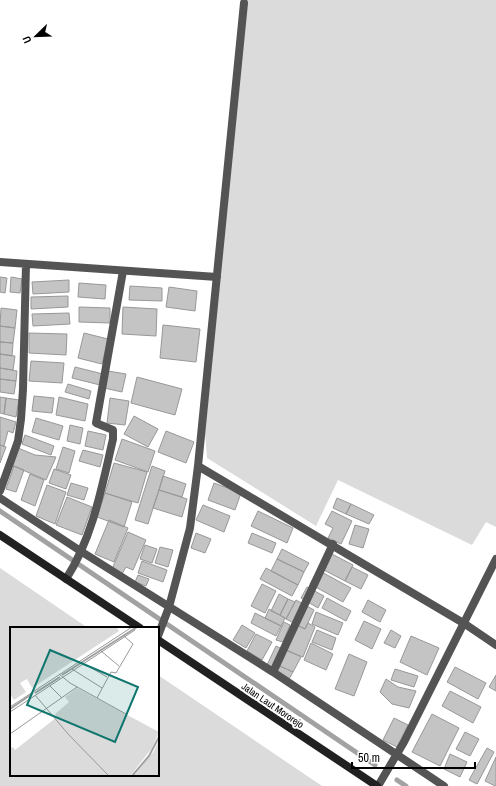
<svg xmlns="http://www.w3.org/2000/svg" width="496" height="786" font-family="'Archivo Narrow',sans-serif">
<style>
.green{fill:#dbdbdb}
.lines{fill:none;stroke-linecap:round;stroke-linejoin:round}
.stream{stroke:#a2a2a2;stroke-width:5}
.building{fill:#c4c4c4;stroke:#989898}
.street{stroke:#545454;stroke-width:8}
.secondary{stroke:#212121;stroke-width:8}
.labels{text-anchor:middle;stroke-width:4;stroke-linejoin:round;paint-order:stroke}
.street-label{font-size:10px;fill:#000;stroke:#fff}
.inset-river{fill:none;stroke:#a2a2a2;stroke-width:2}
.inset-road{fill:none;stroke:#999;stroke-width:1}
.view{fill:#0f766e;fill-opacity:0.15;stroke:#0f766e;stroke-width:2}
.inset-edge{fill:none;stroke:#000;stroke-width:2}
</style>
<rect width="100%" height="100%" fill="#fff"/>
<!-- green -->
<path class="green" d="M246,0H496V527L486,522L472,545L338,480L316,526L207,458L205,433Z
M0,568L88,628H11V775H158V675L322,786H0Z"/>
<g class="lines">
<!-- stream -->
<path class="stream" d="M0,511L375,765
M397,780L406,786"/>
</g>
<!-- building -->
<path class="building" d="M0,277L7,278L5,293L0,292Z
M11,277L22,279L20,293L10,292Z
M69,280V292L33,294L32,282Z
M79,283L106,285L105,299L78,297Z
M130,286L162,288V301L129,300Z
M169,287L197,291L195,311L166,307Z
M68,296V307L31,309V297Z
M79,307L110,308V323L79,322Z
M123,307L157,309L156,336L122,334Z
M1,308L17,310L15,328L0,326Z
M69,313L70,324L33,326L32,314Z
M163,325L200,329L196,362L160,358Z
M0,326L15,328L13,343L0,342Z
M29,333L67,334L66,355L29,353Z
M84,333L108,339L102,364L78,358Z
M0,342L13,343L12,356L0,354Z
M0,354L15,356L13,370L0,368Z
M31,361L64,363L62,383L29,381Z
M75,367L103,374L100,385L72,378Z
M0,368L17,371L16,381L0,379Z
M108,371L126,374L122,392L104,388Z
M137,377L182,389L175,415L131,403Z
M0,379L16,381L14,394L0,392Z
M68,384L91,391L89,399L65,392Z
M34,396L54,398L52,413L32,411Z
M0,397L6,398L4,414L0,413Z
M59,397L88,404L85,421L56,415Z
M6,398L19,400L16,417L4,414Z
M110,398L129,401L125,425L107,423Z
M134,416L158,429L148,447L124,434Z
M0,417L16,422L13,433L8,431L4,446L0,445Z
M36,418L63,426L59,440L32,432Z
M70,425L83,428L80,444L67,441Z
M88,431L106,435L103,450L85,446Z
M166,431L194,442L186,463L158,452Z
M25,435L54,446L51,455L22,444Z
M122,439L155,451L148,472L115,460Z
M0,445L6,447L0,463Z
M63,447L75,451L69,473L56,469Z
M18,448L35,455L56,457L46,480L11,465Z
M83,450L103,455L100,467L79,461Z
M114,463L147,472L138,503L105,493Z
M14,466L24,470L16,492L6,489Z
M152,466L165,471L148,524L135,520Z
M54,469L71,475L66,489L49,483Z
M30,474L44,480L35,506L21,500Z
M163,476L186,484L182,497L159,490Z
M71,483L88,488L84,500L67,495Z
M214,483L241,493L235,510L208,500Z
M47,485L66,492L55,524L36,516Z
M159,490L187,499L182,517L153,508Z
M105,493L132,502L124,527L97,517Z
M67,497L92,507L82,535L56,525Z
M337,498L351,504L346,514L333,508Z
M351,504L374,515L369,524L346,514Z
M203,505L230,516L224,532L196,520Z
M258,511L293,528L287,543L251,526Z
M332,511L352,521L341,544L328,538L333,528L325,524Z
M109,520L128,528L114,562L95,554Z
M355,525L369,529L363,548L349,544Z
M128,532L146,540L133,570L126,567L122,574L112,569Z
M196,533L211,539L205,553L191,548Z
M252,533L276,543L272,553L248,543Z
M145,545L157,549L152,563L140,559Z
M160,547L173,550L168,567L155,563Z
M282,549L309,563L304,572L277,559Z
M330,553L353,565L345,581L322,569Z
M277,559L304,572L298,585L271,571Z
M142,561L167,570L163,582L138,573Z
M352,567L368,575L361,589L345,581Z
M266,568L298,585L292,596L260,579Z
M318,570L351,588L343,602L310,584Z
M138,575L149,579L146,586L135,582Z
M262,584L276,591L265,613L251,606Z
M307,587L324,596L318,608L301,598Z
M279,594L288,599L280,615L271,611Z
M327,598L351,611L346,621L322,608Z
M288,599L295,602L286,619L280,615Z
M296,600L314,610L305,629L286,619Z
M368,600L386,610L380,622L362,612Z
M269,609L285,618L281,626L265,618Z
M316,612L343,623L338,635L312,624Z
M255,613L281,626L276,636L251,623Z
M364,621L381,629L372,649L355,640Z
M284,622L290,625L283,642L276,640Z
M308,623L315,627L303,657L285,650L297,625L305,629Z
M242,625L255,633L246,648L233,640Z
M317,630L336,638L332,650L312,642Z
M391,630L401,636L395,648L384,643Z
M256,634L272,642L262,660L247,651Z
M411,636L439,648L427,675L400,662Z
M311,643L333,654L326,670L304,660Z
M276,646L282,649L273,668L267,665Z
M287,650L301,657L293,672L280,666Z
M349,654L367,662L354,696L335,689Z
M280,666L293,672L289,679L277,672Z
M455,667L486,683L478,699L447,682Z
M395,669L418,676L414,687L391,680Z
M496,675V691L489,687Z
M386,679L398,687L416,691L409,708L392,704L380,692Z
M450,691L481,707L473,723L442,706Z
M432,714L459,728L440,766L412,752Z
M394,718L408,725L397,747L383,740Z
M465,732L479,739L470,756L456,749Z
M487,748L494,752L477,784L469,780Z
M450,754L467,762L460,777L444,769Z
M496,757V784L495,786L485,781Z"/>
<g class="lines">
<!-- street -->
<path class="street" d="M0,262L217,277
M198,466L465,624L496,645
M0,491L18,441L21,419L23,389L26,264
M0,498L82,552L273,672L444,786
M66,579C93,537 102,486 113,439V430L96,423L123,271
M158,636L169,607L190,528L198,466L244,3
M273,672L333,544
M378,786L404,742L496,559"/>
<!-- secondary -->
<path class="secondary" d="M0,535L140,628
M158,640L377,786"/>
</g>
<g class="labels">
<!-- street labels -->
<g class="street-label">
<text transform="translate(273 705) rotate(34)" y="4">Jalan Laut Mororejo</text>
</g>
</g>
<!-- overview -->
<g transform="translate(10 627)">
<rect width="149" height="149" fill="#fff"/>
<path d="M0,0H106L109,4L22,61L17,52L10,56L16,65L4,73L0,67ZM67,61L149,105L142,121L128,139L120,149H0V122L3,120L5,123L47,90L45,87L59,75L55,70ZM149,113V149H124L144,124Z" fill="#dbdbdb"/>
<path class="inset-river" d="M52,48L127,0M25,66L50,50M0,82L22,67M122,149L139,129L149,110"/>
<path class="inset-road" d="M91,24L109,39M73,36L97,50M62,42L92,61M49,47L60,56L116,87M40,59L52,71M25,68L59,108L99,149M87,71L101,45L106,46L123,17L114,9M0,80L122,0M0,85L125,3L124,0M0,107L67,60"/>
<path class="view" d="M40,23L128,60L105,115L17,78Z"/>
<rect width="149" height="149" class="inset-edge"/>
</g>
<!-- north arrow -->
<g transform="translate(36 36) rotate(247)" stroke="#ffffff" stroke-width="3" paint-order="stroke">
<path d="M0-3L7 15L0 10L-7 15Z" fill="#000000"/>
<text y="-6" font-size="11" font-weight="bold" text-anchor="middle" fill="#000000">U</text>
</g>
<!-- scale -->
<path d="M352 762v6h123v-6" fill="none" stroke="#000000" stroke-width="2"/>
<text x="358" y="762" font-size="12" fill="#000000" stroke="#ffffff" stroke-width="3" paint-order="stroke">50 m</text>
</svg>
